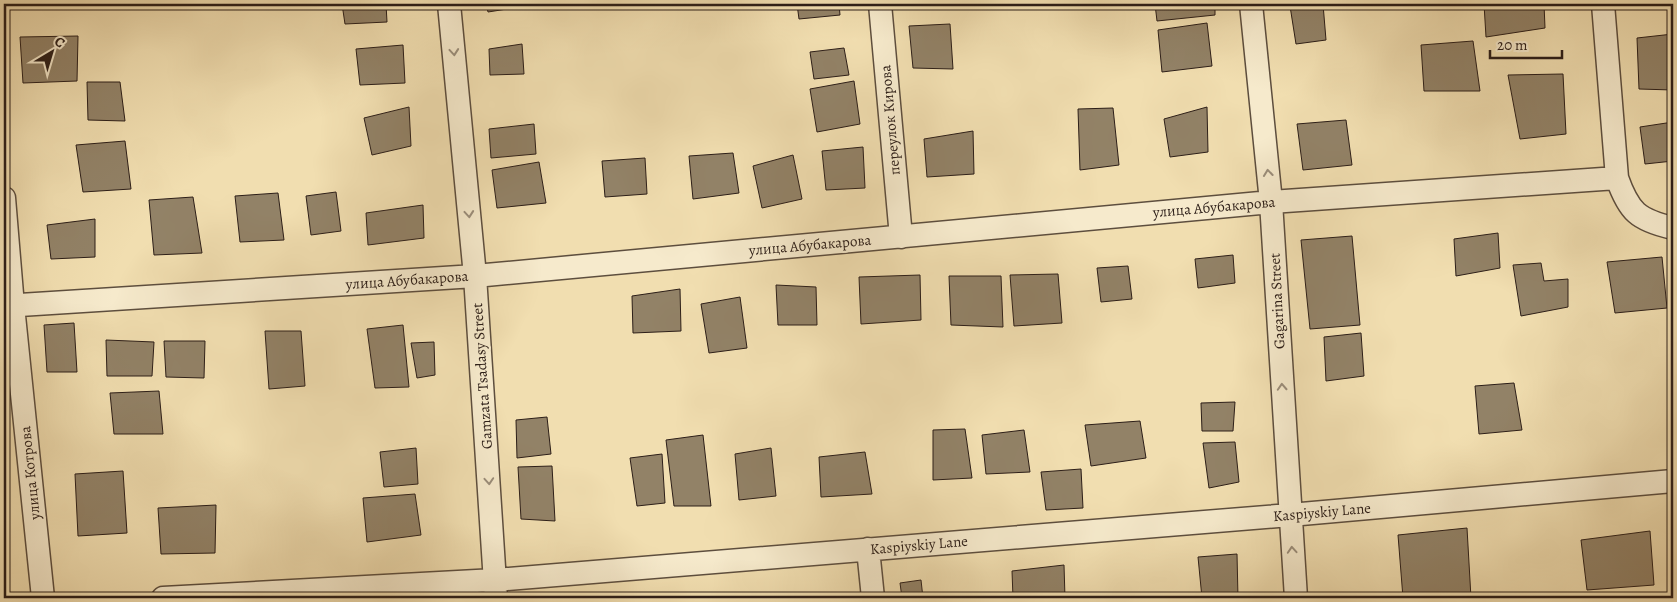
<svg xmlns="http://www.w3.org/2000/svg" width="1677" height="602" font-family="Alegreya,serif">
<style>
.building{fill:#928267;stroke:#2c1e18}
.lines{fill:none;stroke-linecap:round;stroke-linejoin:round}
.minor-casing{stroke:#5d4e3e;stroke-width:25}
.minor{stroke:#f6eacc;stroke-width:22}
.oneway{stroke:#9b8e7b}
.labels{text-anchor:middle;stroke-width:4.5;stroke-linejoin:round;paint-order:stroke}
.street-label{font-size:15px;fill:#2c1e18;stroke:#f6eacc}
</style>
<rect width="100%" height="100%" fill="#f1deb0"/>
<filter id="stains"><feTurbulence type="fractalNoise" baseFrequency=".004" numOctaves="4"/><feColorMatrix values="0 0 0 0 .2 0 0 0 0 .09 0 0 0 0 .02 0 0 0 .5 -.17"/></filter>
<radialGradient id="worn" r=".72"><stop offset=".6" stop-color="#630" stop-opacity="0"/><stop offset="1" stop-color="#630" stop-opacity=".3"/></radialGradient>
<!-- building -->
<path class="building" d="M342,4H386L387,22L345,24Z
M486,4H526V6L488,12Z
M797,4H839L840,15L799,19Z
M1155,4H1215V15L1157,21Z
M1323,4L1326,40L1296,44L1290,6Z
M1484,4H1544L1545,28L1486,37Z
M1207,23L1212,66L1162,72L1158,30Z
M950,24L953,69L913,68L909,26Z
M1673,34V90L1639,89L1637,38Z
M78,36L77,81L23,83L20,37Z
M1473,41L1480,91H1424L1421,45Z
M522,44L524,74L490,75L489,49Z
M403,45L405,83L360,85L356,49Z
M844,48L849,75L814,79L810,52Z
M1563,74L1566,134L1520,139L1508,75Z
M854,81L860,124L817,132L810,89Z
M87,82H120L125,121L88,120Z
M409,107L411,146L372,155L364,118Z
M1207,107L1208,152L1170,157L1164,119Z
M1113,108L1119,165L1080,170L1078,109Z
M1346,120L1352,165L1303,170L1297,124Z
M1673,122V161L1645,164L1640,127Z
M534,124L536,154L491,158L489,129Z
M973,131L974,174L927,177L924,139Z
M125,141L131,189L83,192L76,145Z
M863,147L865,188L826,190L822,151Z
M733,153L739,193L693,199L689,156Z
M793,155L802,199L762,208L753,166Z
M645,158L647,194L605,197L602,161Z
M539,162L546,203L497,208L492,170Z
M336,192L341,231L311,235L306,196Z
M278,193L284,240L240,242L235,196Z
M193,197L202,253L154,255L149,200Z
M423,205L424,238L368,245L366,213Z
M95,219V257L51,259L47,225Z
M1498,233L1500,268L1456,276L1454,239Z
M1352,236L1360,325L1310,329L1301,240Z
M1233,255L1235,283L1198,288L1195,259Z
M1662,257L1667,308L1615,313L1607,262Z
M1541,263L1544,281L1568,279V307L1521,316L1513,265Z
M1128,266L1132,299L1101,302L1097,268Z
M1058,274L1062,323L1014,326L1010,275Z
M920,275L921,320L861,324L859,277Z
M949,276H1001L1003,327L951,325Z
M776,285L816,287L817,325H778Z
M680,289L681,331L633,333L632,296Z
M740,297L747,348L709,353L701,304Z
M74,323L77,372H47L44,325Z
M403,325L409,387L375,388L367,329Z
M265,331H301L305,386L269,389Z
M1361,333L1364,376L1326,381L1324,337Z
M106,340L154,342L152,376H107Z
M164,341H205L204,378L166,377Z
M434,342L435,375L417,378L411,343Z
M1514,383L1522,430L1479,434L1475,386Z
M159,391L163,434H114L110,393Z
M1235,402L1233,431H1202L1201,403Z
M547,417L551,454L517,458L516,420Z
M1140,421L1146,458L1091,466L1085,425Z
M965,429L972,478L933,480V430Z
M1024,430L1030,472L986,474L982,435Z
M703,435L711,506H674L666,440Z
M1235,442L1239,482L1209,488L1203,443Z
M416,448L418,484L384,487L380,452Z
M771,448L776,496L739,500L735,454Z
M865,452L872,494L821,497L819,457Z
M662,454L665,503L637,506L630,458Z
M552,466L555,521L521,519L518,467Z
M1081,469L1083,508L1046,510L1041,472Z
M123,471L127,533L78,536L75,474Z
M415,494L421,535L367,542L363,498Z
M216,505L215,553L161,554L158,508Z
M1467,528L1471,598H1403L1398,535Z
M1650,531L1654,585L1587,590L1581,540Z
M1237,554L1238,598H1202L1198,557Z
M1064,565L1065,598H1013L1012,571Z
M921,580L923,598H902L900,583Z
M600,594L601,598H565L564,596Z"/>
<g class="lines">
<defs>
<path id="minor" d="M449,4L475,276L496,598
M880,4L901,237
M1251,4L1271,202L1296,598
M1603,4L1617,178C1629,212 1638,220 1673,228
M4,198L13,306L43,598
M4,306L475,276L1271,202L1617,178
M868,549L873,598
M163,598L495,580L1290,515L1673,481"/>
</defs>
<!-- minor casing -->
<use href="#minor" class="minor-casing"/>
<!-- minor -->
<use href="#minor" class="minor"/>
</g>
<!-- one-way arrows -->
<defs><path id="oneway-chevron" d="M-2-3.5L2.5 0L-2 3.5" fill="none" stroke-width="1.6" stroke-linecap="round" stroke-linejoin="round" transform="scale(1.25)"/></defs>
<g class="oneway">
<use href="#oneway-chevron" transform="translate(454 52) rotate(85)"/>
<use href="#oneway-chevron" transform="translate(1268 173) rotate(-96)"/>
<use href="#oneway-chevron" transform="translate(469 214) rotate(85)"/>
<use href="#oneway-chevron" transform="translate(1282 387) rotate(-93)"/>
<use href="#oneway-chevron" transform="translate(489 481) rotate(86)"/>
<use href="#oneway-chevron" transform="translate(1292 550) rotate(-94)"/>
</g>
<g class="labels">
<!-- street labels -->
<g class="street-label">
<text transform="translate(890 120) rotate(-95)" y="5">переулок Кирова</text>
<text transform="translate(1214 207) rotate(-5)" y="5">улица Абубакарова</text>
<text transform="translate(810 245) rotate(-5)" y="5">улица Абубакарова</text>
<text transform="translate(407 280) rotate(-4)" y="5">улица Абубакарова</text>
<text transform="translate(1277 301) rotate(-93)" y="5">Gagarina Street</text>
<text transform="translate(482 376) rotate(-94)" y="5">Gamzata Tsadasy Street</text>
<text transform="translate(30 473) rotate(-96)" y="5">улица Котрова</text>
<text transform="translate(1322 512) rotate(-5)" y="5">Kaspiyskiy Lane</text>
<text transform="translate(919 545) rotate(-5)" y="5">Kaspiyskiy Lane</text>
</g>
</g>
<!-- margin -->
<rect width="1677" height="602" fill="none" stroke="#f1deb0" stroke-width="20"/>
<rect x="5" y="5" width="1667" height="592" fill="none" stroke="#2c1e18" stroke-width="2.5"/>
<rect x="10" y="10" width="1657" height="582" fill="none" stroke="#2c1e18"/>
<!-- north arrow -->
<g transform="translate(52 52) rotate(38)" stroke="#f6eacc" stroke-width="4" paint-order="stroke">
<path d="M0-4L9 19L0 12L-9 19Z" fill="#2c1e18"/>
<text y="-8" font-size="14" font-weight="bold" text-anchor="middle" fill="#2c1e18">С</text>
</g>
<!-- scale -->
<path d="M1490 50v8h72v-8" fill="none" stroke="#2c1e18" stroke-width="2.5"/>
<text x="1497" y="50" font-size="15" fill="#2c1e18" stroke="#f6eacc" stroke-width="4" paint-order="stroke">20 m</text>
<rect width="100%" height="100%" filter="url(#stains)"/>
<rect width="100%" height="100%" fill="url(#worn)"/>
</svg>
